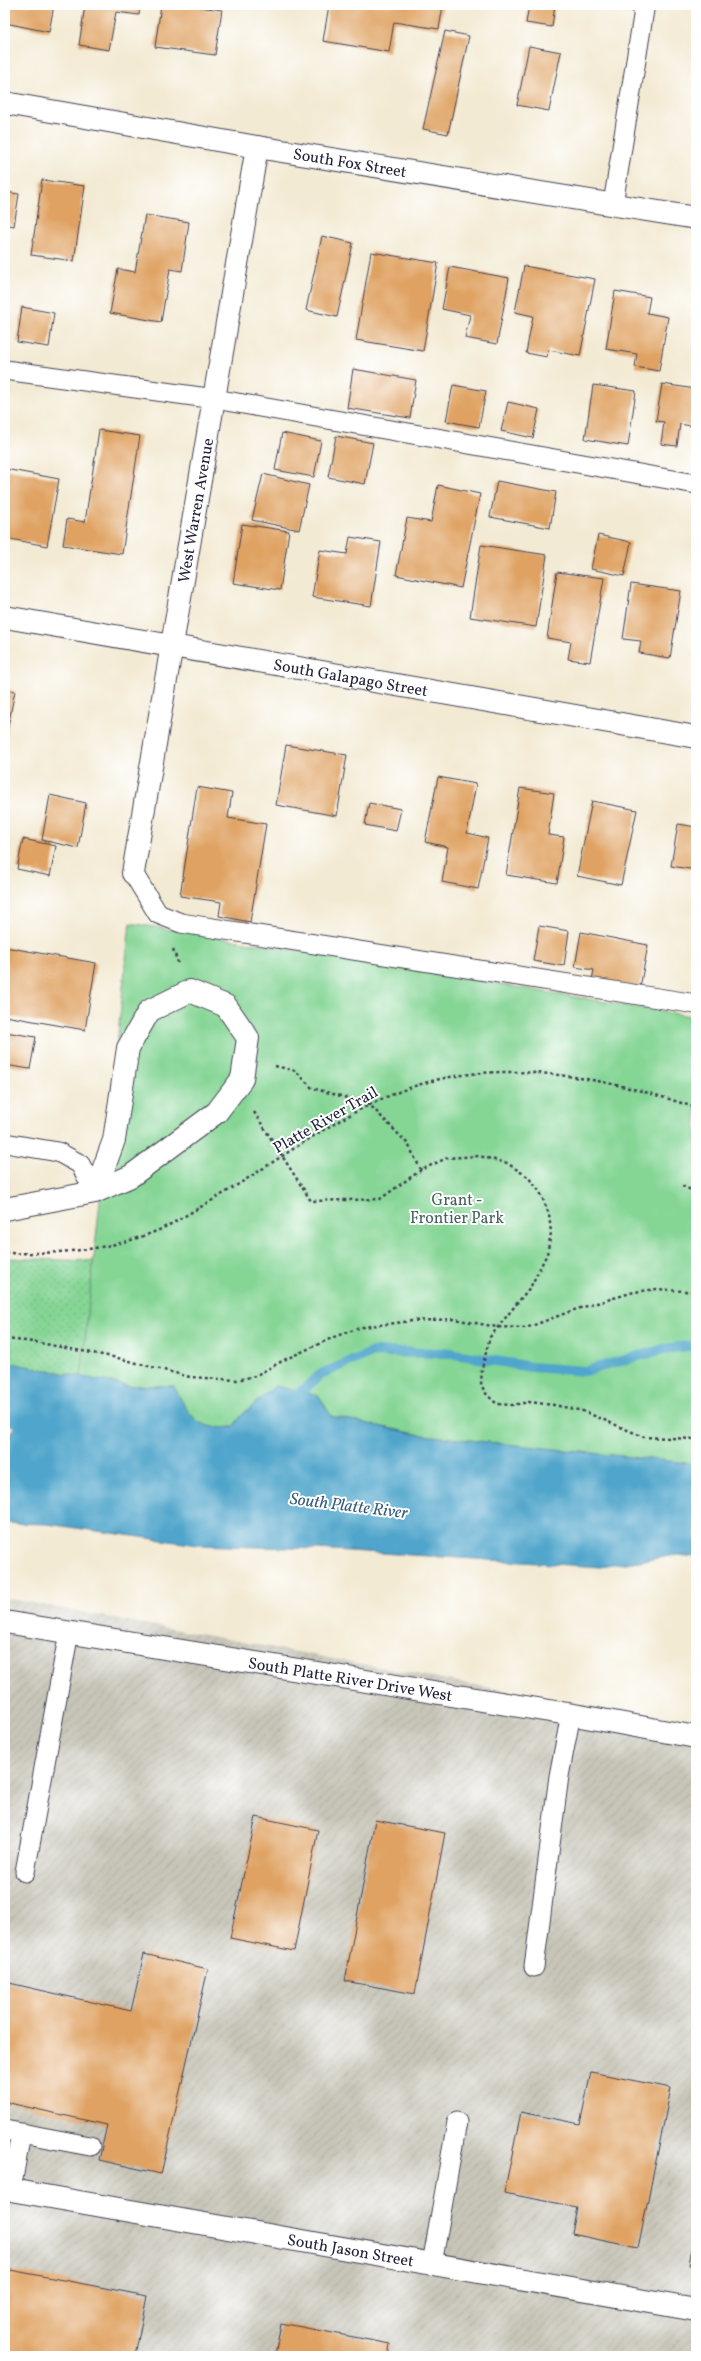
<svg xmlns="http://www.w3.org/2000/svg" width="701" height="2361" font-family="Vollkorn,serif">
<style>
.industrial{fill:url(#industrial-furrows)}
.grass{fill:url(#grass-dots);stroke:#547c68}
.park{fill:#85d595;stroke:#547c68}
.water{fill:#4fa5cb;stroke:#386483}
.lines{fill:none;stroke-linecap:round;stroke-linejoin:round}
.stream{stroke:#4fa5cb;stroke-width:10}
.building{fill:#dfa262}
.service-casing{stroke:#414052;stroke-width:21}
.minor-casing{stroke:#414052;stroke-width:24}
.tertiary-casing{stroke:#414052;stroke-width:24}
.path{stroke:#414052;stroke-width:2.5;stroke-dasharray:3 3;stroke-linecap:butt}
.service{stroke:#fff;stroke-width:19}
.minor{stroke:#fff;stroke-width:22}
.tertiary{stroke:#fff;stroke-width:22}
.labels{text-anchor:middle;stroke-width:4;stroke-linejoin:round;paint-order:stroke}
.street-label{font-size:16px;fill:#22223b;stroke:#fff}
.park-label{font-size:16px;fill:#45615a;stroke:#fff}
.water-label{font-size:17px;font-style:italic;fill:#365d7c;stroke:#fff}
</style>
<defs>
<pattern id="industrial-furrows" width="10" height="10" patternUnits="userSpaceOnUse"><rect width="10" height="10" fill="#c7c5b8"/><path d="M-1 1l2-2M0 10L10 0M9 11l2-2" fill="none" stroke="#aba99f"/></pattern>
<pattern id="grass-dots" width="8" height="8" patternUnits="userSpaceOnUse"><rect width="8" height="8" fill="#85d595"/><path d="M2 2h.1M6 6h.1" fill="none" stroke="#73b781" stroke-width="1.8" stroke-linecap="round"/></pattern>
</defs>
<rect width="100%" height="100%" fill="#fff"/>
<filter id="ink" filterUnits="userSpaceOnUse"><feTurbulence type="fractalNoise" baseFrequency=".025" numOctaves="2"/><feDisplacementMap in="SourceGraphic" scale="8" xChannelSelector="R" yChannelSelector="G"/><feConvolveMatrix kernelMatrix="1 2 1 2 8 2 1 2 1" color-interpolation-filters="sRGB"/></filter>
<filter id="wash" filterUnits="userSpaceOnUse"><feTurbulence type="fractalNoise" baseFrequency=".012" numOctaves="4" result="noise"/><feDisplacementMap in="SourceGraphic" scale="16" xChannelSelector="R" yChannelSelector="G"/><feGaussianBlur stdDeviation="0.9" result="paint"/><feColorMatrix in="noise" values="0 0 0 0 0 0 0 0 0 0 0 0 0 0 0 0 0 1.4 0 .05"/><feComposite in="paint" operator="in"/></filter>
<g filter="url(#wash)">
<rect width="100%" height="100%" fill="#f3ead3"/>
<!-- industrial -->
<path class="industrial" d="M5,1598L696,1726V2356H5Z"/>
<!-- grass -->
<path class="grass" d="M5,1258L94,1261L81,1377L5,1362Z"/>
<!-- park -->
<path class="park" d="M130,923L696,1017V1464L421,1435L331,1416L319,1396L242,1415L233,1427C195,1431 189,1416 173,1386H130L81,1377Z"/>
<!-- water -->
<path class="water" d="M5,1362L130,1386H174C189,1415 196,1431 233,1427L242,1415L275,1386L319,1396L331,1416L421,1435L696,1464V1557L677,1555L600,1567L317,1549L198,1545L47,1524L5,1523V1439L10,1438L14,1426L5,1423Z"/>
<g class="lines">
<!-- stream -->
<path class="stream" d="M291,1401L321,1374L373,1352L449,1353L531,1367L585,1371L664,1349L696,1345"/>
</g>
<g id="blocks">
<!-- building -->
<path class="building" d="M7,5H54L49,32L5,23Z
M85,5H140L139,15L116,12L109,50L79,45Z
M161,5H186L222,10L215,55L155,47Z
M329,5H443L439,29L394,22L389,52L323,41Z
M529,5H555L552,27L526,23Z
M445,31L469,36L448,134L423,129Z
M529,46L561,52L549,111L517,105Z
M42,180L85,186L74,261L31,255Z
M5,192L19,194L14,226L5,224Z
M145,215L189,222L182,271L170,269L161,322L110,313L118,269L135,272Z
M322,236L353,243L337,317L306,310Z
M371,252L438,263L423,351L356,340Z
M524,266L595,279L580,356L548,350L547,357L526,353L533,316L515,312Z
M450,267L509,278L497,344L465,338L470,315L442,309Z
M615,291L650,297L647,313L668,317L659,371L635,367L637,354L606,349Z
M22,307L54,313L49,347L17,342Z
M353,369L416,380L410,418L347,408Z
M662,384L696,389L691,426L680,424L677,446L661,444L664,422L656,421Z
M453,385L486,391L479,427L446,421Z
M593,385L636,391L628,446L585,439Z
M508,402L539,409L533,438L501,431Z
M99,430L140,436L122,554L63,545L67,519L85,522Z
M282,433L321,441L314,477L275,470Z
M336,436L373,443L365,484L328,477Z
M5,469L59,479L47,546L5,538Z
M263,474L309,485L299,530L252,520Z
M497,481L556,492L550,528L490,517Z
M438,485L480,494L461,588L396,575L407,518L431,522Z
M242,524L289,531L280,590L233,583Z
M598,535L631,542L624,576L591,569Z
M350,537L381,542L371,606L312,597L320,550L347,554Z
M481,545L547,555L536,627L470,617Z
M557,572L604,578L590,662L568,659L571,642L547,638Z
M631,584L681,591L670,658L639,653L641,641L623,639Z
M5,689L15,691L6,736H5Z
M286,745L347,755L337,816L276,805Z
M438,777L476,784L467,833L488,838L478,889L442,882L448,847L425,842Z
M197,787L232,793L228,818L266,824L250,922L219,916L221,902L180,896Z
M520,788L554,793L548,835L564,837L557,883L506,875Z
M50,795L86,803L78,848L42,840Z
M592,801L637,810L621,885L577,876Z
M369,803L401,809L396,831L365,825Z
M678,824L696,827V870L671,866Z
M23,839L56,846L50,876L17,869Z
M539,926L569,931L564,966L533,961Z
M581,932L648,945L640,988L592,980L594,970L575,967Z
M5,947L96,963L85,1030L5,1016Z
M5,1032L36,1037L30,1069L5,1065Z
M256,1817L318,1830L294,1951L230,1938Z
M375,1820L445,1833L415,1994L345,1981Z
M144,1954L208,1969L161,2174L99,2160L107,2125L5,2102V1982L131,2011Z
M591,2072L671,2088L638,2248L572,2234L577,2207L504,2193L521,2112L580,2124Z
M695,2229L696,2230V2266L689,2265Z
M5,2269L147,2296L135,2356H5Z
M281,2323L390,2344L388,2356H275Z"/>
</g>
</g>
<g filter="url(#ink)">
<use href="#blocks" fill-opacity="0" stroke="#414052" stroke-width="1"/>
<g class="lines">
<defs>
<path id="service" d="M613,204L644,10L640,5
M5,370L215,399L696,484
M133,873L158,914L181,923L696,1004
M5,1143L58,1152L80,1164L95,1192
M25,1872L69,1632
M534,1967L559,1776L571,1714
M5,2130L90,2146
M11,2190L21,2133
M432,2264L457,2122"/>
<g id="minor">
<path id="s1" d="M5,103L257,147L696,218"/>
<path id="s2" d="M5,617L696,737"/>
<path id="s3" d="M133,873L257,147"/>
<path d="M5,1209L95,1192L131,1176L217,1112L242,1079L248,1038L226,1006L190,991L149,1011L128,1048L114,1140L95,1192"/>
<path id="s4" d="M5,2189L696,2310"/>
</g>
<g id="tertiary">
<path id="s5" d="M5,1622L580,1716L696,1737"/>
</g>
</defs>
<!-- service casing -->
<use href="#service" class="service-casing"/>
<!-- minor casing -->
<use href="#minor" class="minor-casing"/>
<!-- tertiary casing -->
<use href="#tertiary" class="tertiary-casing"/>
<!-- path -->
<path class="path" d="M173,949L178,963
M275,1066L296,1071L312,1088L369,1104L408,1144L421,1170
M254,1112L311,1201L380,1199L421,1170L447,1158L479,1156L507,1163L528,1177L540,1192L549,1214L551,1233L547,1254L531,1286L490,1337L482,1368L481,1385L487,1395L497,1404L512,1405L529,1402L554,1405L583,1411L644,1437L696,1439
M682,1186L696,1192
M5,1253C55,1254 107,1251 154,1232C169,1226 183,1217 197,1209C269,1169 334,1114 412,1087C500,1056 611,1078 696,1108
M5,1339L35,1342L118,1358L190,1377L237,1380L255,1376L286,1359L336,1336L363,1327L412,1321L454,1319L497,1327L526,1328L577,1309L634,1292L657,1289L696,1292"/>
<!-- service -->
<use href="#service" class="service"/>
<!-- minor -->
<use href="#minor" class="minor"/>
<!-- tertiary -->
<use href="#tertiary" class="tertiary"/>
</g>
</g>
<g class="labels">
<!-- street labels -->
<g class="street-label">
<text dy="6" stroke="none"><textPath href="#s1" startOffset="350">South Fox Street</textPath></text>
<text dy="6" stroke="none"><textPath href="#s3" startOffset="368">West Warren Avenue</textPath></text>
<text dy="6" stroke="none"><textPath href="#s2" startOffset="351">South Galapago Street</textPath></text>
<text transform="translate(325 1119) rotate(-30)" y="6">Platte River Trail</text>
<text dy="6" stroke="none"><textPath href="#s5" startOffset="350">South Platte River Drive West</textPath></text>
<text dy="6" stroke="none"><textPath href="#s4" startOffset="351">South Jason Street</textPath></text>
</g>
<!-- park labels -->
<g class="park-label">
<text x="457" y="1205">Grant -<tspan x="457" dy="18">Frontier Park</tspan></text>
</g>
<!-- water labels -->
<g class="water-label">
<text transform="translate(349 1505) rotate(7)" y="6">South Platte River</text>
</g>
</g>
<!-- margin -->
<rect width="701" height="2361" fill="none" stroke="#fff" stroke-width="20"/>
</svg>
